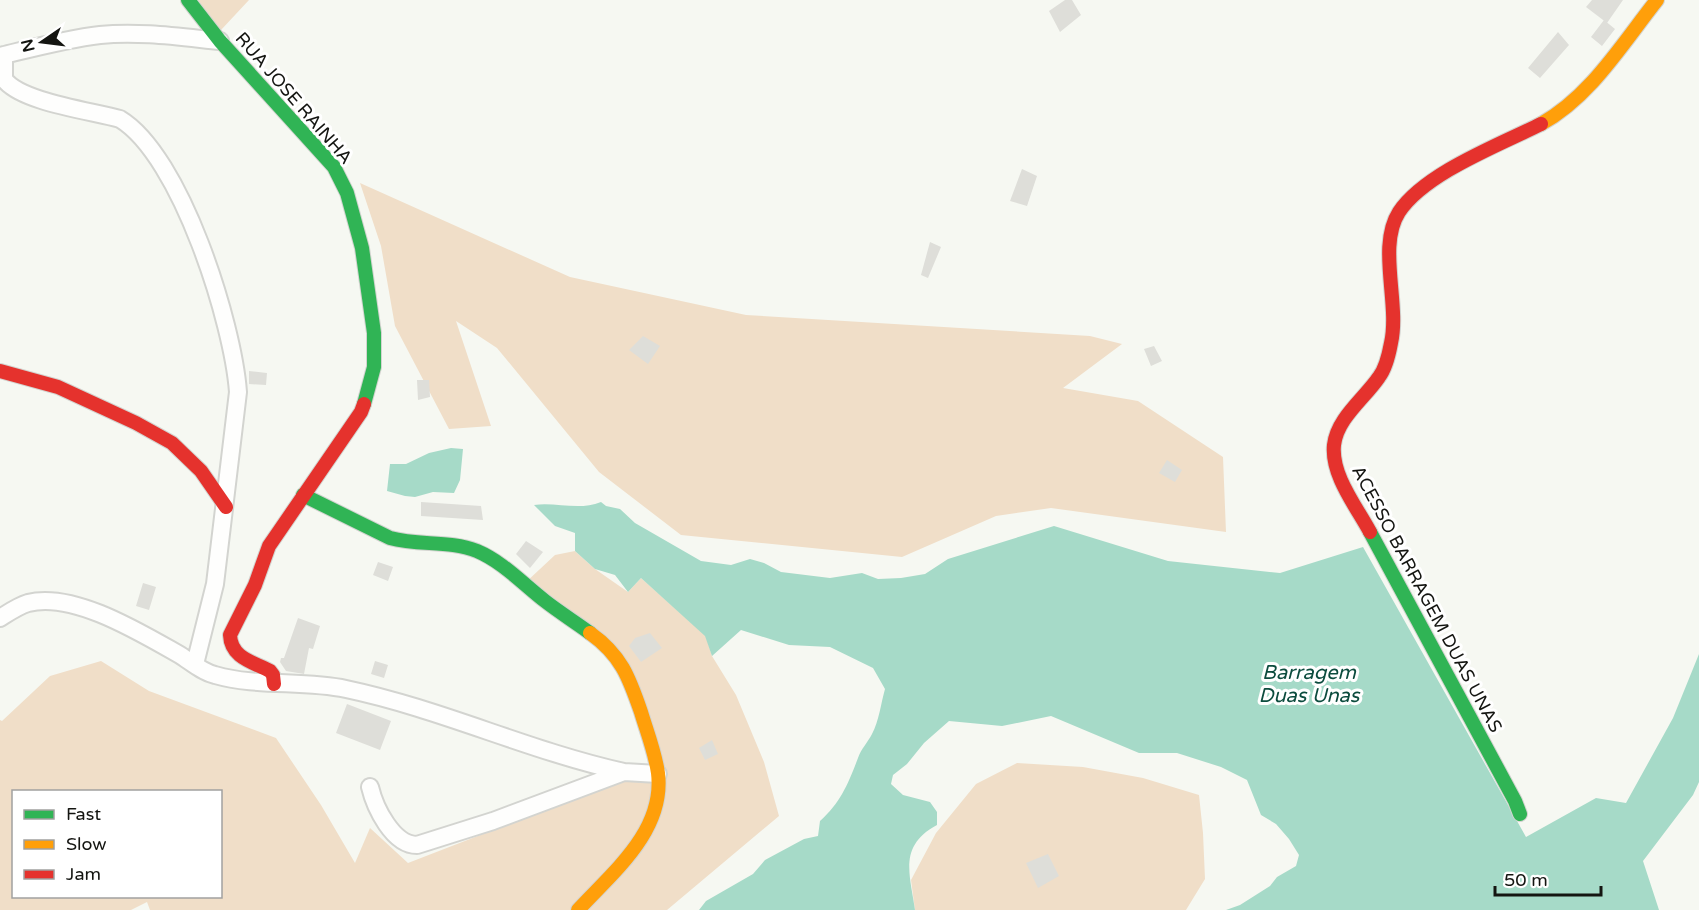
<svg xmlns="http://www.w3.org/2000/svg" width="1699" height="910" font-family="'Varela Round',sans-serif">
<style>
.green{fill:#f0dec8;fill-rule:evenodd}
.water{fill:#a6dac8}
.building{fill:#deded9}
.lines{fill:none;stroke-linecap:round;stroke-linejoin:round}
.street-casing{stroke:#d3d4d0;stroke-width:20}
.fast-casing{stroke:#d3d4d0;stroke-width:16}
.slow-casing{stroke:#d3d4d0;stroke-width:16}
.jam-casing{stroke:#d3d4d0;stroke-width:16}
.street{stroke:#fefefd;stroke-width:16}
.fast{stroke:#30b455;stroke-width:14}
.slow{stroke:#ff9f0a;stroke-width:14}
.jam{stroke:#e5322d;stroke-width:14}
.labels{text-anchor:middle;stroke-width:6;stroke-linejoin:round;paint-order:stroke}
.street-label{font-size:18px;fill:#141511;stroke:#fff}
.water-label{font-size:20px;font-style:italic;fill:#0c4c3e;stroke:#fff}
</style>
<rect width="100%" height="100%" fill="#f6f8f2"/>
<!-- green -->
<path class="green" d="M194,0H249L221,30Z
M360,183L570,277L746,315L1090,336L1122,344L1063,388L1138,401L1223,457L1226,532L1051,508L996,516L902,557L681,535L599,472L497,348L456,321L491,426L449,429L395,326L381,246Z
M575,551L595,569L628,592L641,578L706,636L712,656L736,695L764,762L779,816L667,910H150L147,902L131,910H0V720L2,721L50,676L101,661L149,691L276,738L321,805L355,863L370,828L408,863L623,780H658L619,659L525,583L555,555ZM14,792H220V896H14Z
M1017,763L1083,767L1143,778L1199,795L1203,833L1205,879L1186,910H915L911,880L936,833L976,784Z"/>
<!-- water -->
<path class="water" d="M451,448L463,449L460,480L454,493L433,492L415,497L405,496L387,491L390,464H406L429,453Z
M601,502L606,506L620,509L635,523L701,561L731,565L750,559L764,563L781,572L830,578L862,573L878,579L901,578L925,574L948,559L1054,526L1168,561L1280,573L1363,547L1526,837L1596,798L1626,803L1673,718L1699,654V782L1693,795L1643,861L1659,910H1226L1240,905L1270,886L1277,877L1296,866L1299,855L1289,839L1276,824L1261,815L1247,780L1221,767L1177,753H1139L1051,716L1002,726L949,721L924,743L907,764L893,775L891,784L903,795L930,802L937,812V825C898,846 910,874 915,910H699L706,901L753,874L765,860L804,839L818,836L820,821C841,802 848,784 858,758C861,749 868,742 872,734C879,721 881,703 885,689L873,668L830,647L789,645L741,630L712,656L705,636L641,578L628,592L615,575L595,569L575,551V533L555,526L534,505C557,502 579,511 601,502Z"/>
<!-- building -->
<path class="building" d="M1065,0H1072L1081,15L1060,32L1049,11Z
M1592,0H1623L1607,23L1586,7Z
M1604,20L1615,29L1602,46L1591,37Z
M1558,32L1569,45L1540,78L1528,68Z
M1022,169L1037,176L1027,206L1010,201Z
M930,242L941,247L928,278L921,275Z
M643,336L660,346L648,364L629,350Z
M1154,346L1162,361L1151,366L1144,349Z
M249,371L267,373L266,385L249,384Z
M417,380H429L430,397L418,400Z
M1167,460L1182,470L1175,482L1159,473Z
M421,502L481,506L483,520L421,516Z
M526,541L543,552L530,568L516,554Z
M378,562L393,567L388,581L373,575Z
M143,583L156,587L149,610L136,606Z
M298,618L320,626L313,649L309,648L304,674L286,671L280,662L281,658H284Z
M650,633L662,648L641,662L629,646L635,638Z
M375,661L388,665L384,678L371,674Z
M347,704L391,721L380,750L336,733Z
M712,740L718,754L705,760L699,748Z
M1048,854L1059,876L1038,888L1026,863Z"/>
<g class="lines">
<defs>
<path id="street" d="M4,55V79C20,102 92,111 120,119C181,156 233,323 238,392L215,584L195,664
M0,56C33,48 66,39 100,35C139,31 180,37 220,41
M0,618C8,613 18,606 28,603C73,591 141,633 180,655C191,662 202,672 215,675C257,687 303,680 346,689C441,709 529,751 624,772
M370,787C375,808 393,845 417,845L493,821L624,772L658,774"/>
<path id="fast" d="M188,0L220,41L334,167L347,193L362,248L374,333V367L364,404
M303,495L390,538C419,546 449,540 477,551C503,562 523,584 545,601C559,612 575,622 590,633
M1370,532L1515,801L1520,814"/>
<path id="slow" d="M1541,124C1591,96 1622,44 1657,0
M578,910C613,872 665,831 658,773C655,752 647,732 641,712C629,677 621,655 590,633"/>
<path id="jam" d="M0,371L58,387L136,423L172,443L201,471L226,507
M1370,532C1356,506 1331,475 1334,445C1337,418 1365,398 1379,377C1386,368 1389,354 1391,343C1400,304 1377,246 1399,212C1425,173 1499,145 1541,124
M274,684L273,675L270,671C253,662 231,658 230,635L255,585L269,546L361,412L364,404"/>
</defs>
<!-- street casing -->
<use href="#street" class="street-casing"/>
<!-- fast casing -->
<use href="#fast" class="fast-casing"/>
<!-- slow casing -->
<use href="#slow" class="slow-casing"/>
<!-- jam casing -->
<use href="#jam" class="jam-casing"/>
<!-- street -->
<use href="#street" class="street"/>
<!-- fast -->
<use href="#fast" class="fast"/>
<!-- slow -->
<use href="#slow" class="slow"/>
<!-- jam -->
<use href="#jam" class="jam"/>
</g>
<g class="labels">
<!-- street labels -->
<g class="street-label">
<text transform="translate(294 98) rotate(49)" y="6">RUA JOSE RAINHA</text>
<text transform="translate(1427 599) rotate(62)" y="6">ACESSO BARRAGEM DUAS UNAS</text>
</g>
<!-- water labels -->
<g class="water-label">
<text x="1309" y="679">Barragem<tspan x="1309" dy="23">Duas Unas</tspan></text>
</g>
</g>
<!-- legend -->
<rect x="12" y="790" width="210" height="108" fill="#ffffff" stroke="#a1a1a0" stroke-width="1.5"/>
<rect x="24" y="810" width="30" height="9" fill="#30b455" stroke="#a1a1a0" stroke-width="1.5"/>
<text x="66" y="820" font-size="18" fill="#141511">Fast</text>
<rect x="24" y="840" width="30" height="9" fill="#ff9f0a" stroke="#a1a1a0" stroke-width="1.5"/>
<text x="66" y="850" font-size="18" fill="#141511">Slow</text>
<rect x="24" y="870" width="30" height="9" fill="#e5322d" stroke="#a1a1a0" stroke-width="1.5"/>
<text x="66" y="880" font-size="18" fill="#141511">Jam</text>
<!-- north arrow -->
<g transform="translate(42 42) rotate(256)" stroke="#ffffff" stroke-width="4.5" paint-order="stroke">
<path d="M0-4.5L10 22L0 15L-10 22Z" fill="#141511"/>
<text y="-9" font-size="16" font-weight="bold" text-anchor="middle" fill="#141511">N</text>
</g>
<!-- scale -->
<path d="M1495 886v9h106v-9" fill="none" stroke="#141511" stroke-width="3"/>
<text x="1504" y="886" font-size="18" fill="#141511" stroke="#ffffff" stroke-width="4.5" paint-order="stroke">50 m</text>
</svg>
